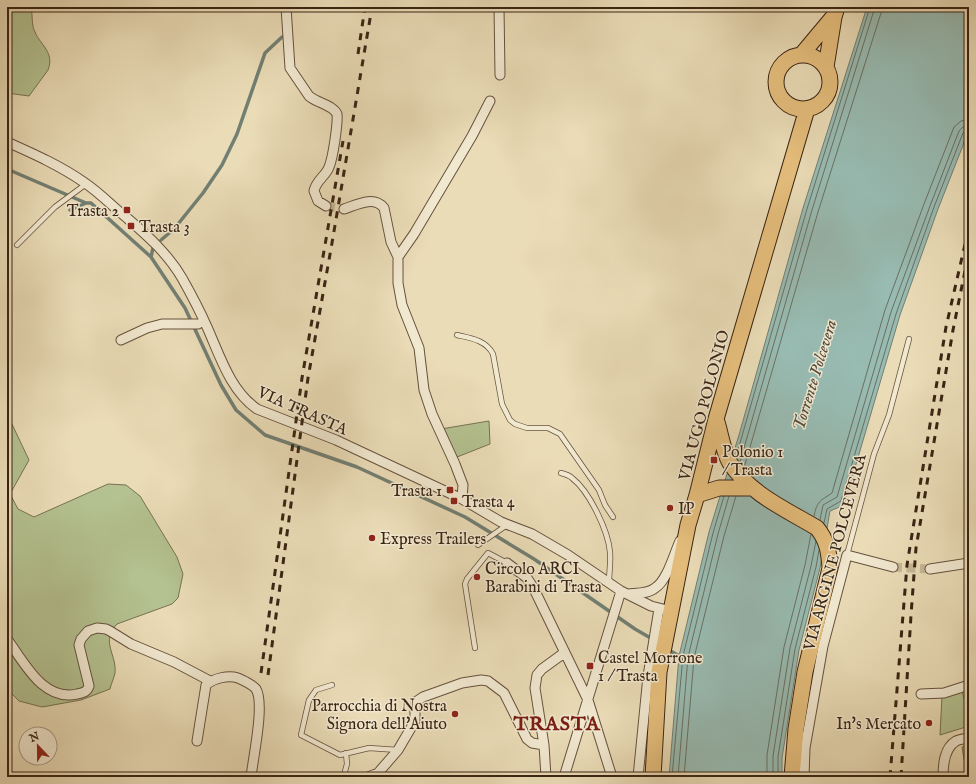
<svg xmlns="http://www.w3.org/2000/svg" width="976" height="784" font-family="'IM FELL English',serif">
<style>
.green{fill:#b4c190;stroke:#777252}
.water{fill:#98bbb2;stroke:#727f73}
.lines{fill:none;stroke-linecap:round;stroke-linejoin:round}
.shore{stroke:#697063;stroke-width:1}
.stream{stroke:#727f73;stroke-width:3.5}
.street-tunnel{stroke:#c7b796;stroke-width:9;stroke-dasharray:9 4.5;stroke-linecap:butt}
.lane-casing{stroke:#66523d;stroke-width:6}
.street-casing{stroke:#66523d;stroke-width:11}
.primary-casing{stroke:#3a2414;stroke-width:17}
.lane{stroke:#f1e8d0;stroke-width:4.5}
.street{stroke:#f1e8d0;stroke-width:9}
.primary{stroke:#e5be7c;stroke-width:15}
.rail{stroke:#3a2414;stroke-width:3;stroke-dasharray:7 7;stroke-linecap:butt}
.poi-dot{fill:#8f2418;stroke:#f1e8d0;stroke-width:1.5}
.labels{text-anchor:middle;stroke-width:3;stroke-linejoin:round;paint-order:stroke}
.poi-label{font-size:16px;fill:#3a2414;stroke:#f1e8d0;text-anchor:start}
.street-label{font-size:16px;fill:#3a2414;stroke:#f1e8d0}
.water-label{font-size:17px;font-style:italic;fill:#524a3c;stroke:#f1e8d0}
.district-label{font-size:20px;font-weight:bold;letter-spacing:1px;fill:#7a1f14;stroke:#f1e8d0}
</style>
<rect width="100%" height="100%" fill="#eadcb7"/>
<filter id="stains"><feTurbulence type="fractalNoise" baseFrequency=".005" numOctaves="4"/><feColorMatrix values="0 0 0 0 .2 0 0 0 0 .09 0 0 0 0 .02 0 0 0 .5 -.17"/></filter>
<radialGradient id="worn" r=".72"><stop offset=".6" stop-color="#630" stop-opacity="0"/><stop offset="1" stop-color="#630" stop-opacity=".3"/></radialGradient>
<!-- green -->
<path class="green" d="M7,7H31C33,15 31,25 35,32C40,45 55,52 48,70L29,96L7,93Z
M10,420L29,460L10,494L18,509L34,517L108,484L126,485L140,496L177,557L183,574L178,598L172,604L117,624C100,642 117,654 115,673C114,678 111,684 110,689L81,700L42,707L19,701L9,691L7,686V421Z
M489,421L490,444L457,457L441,429Z
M962,691L969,716V726L940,735L942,696Z
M969,745V777H967L962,747Z"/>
<!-- water -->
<path class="water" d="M867,7H969V130L938,209L900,315L844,505L830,511L820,568L799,650L782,758V777H669L679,656L709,532L739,435L803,208Z"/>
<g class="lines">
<!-- shore -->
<path class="shore" d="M736,457L807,209L870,7
M740,462L812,210L875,7
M744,468L818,212L881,13V7
M814,516C817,501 820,501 832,493L885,310L924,204L954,127L961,121L969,119
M820,520L823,505L837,497L891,312L930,206L959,131L963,127L969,125
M824,523L827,509L841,501L896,314L934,207L963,133L966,131L969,130
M672,777L683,656L713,533L724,496
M678,777L688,657L718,534L729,496
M684,777L694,658L724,536L736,496
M767,777V755L784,647L805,565L811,534
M773,777V756L790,648L811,566L816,541
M778,777V757L795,649L816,567L819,550"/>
<!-- stream -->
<path class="stream" d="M7,169L86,203H91L151,257L185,308L221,385L236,410L265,435L357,467L465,517L534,559L635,629L654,640
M70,210L86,203
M161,240L174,229L203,193L222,165L237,134L265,53L282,37
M7,251V250
M151,257L153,248
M667,649L683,658"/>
<!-- street-tunnel -->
<path class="street-tunnel" d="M326,206L344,209
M893,567L930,569"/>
<defs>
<path id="lane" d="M17,245L55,207L86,184
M457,335C470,338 486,340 493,354L502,404L510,420L515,424L527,428H548L560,434L599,490L605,505L613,517
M561,473C565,474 569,475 572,478C589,491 608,530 610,552C611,562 609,573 609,583
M478,545L507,525
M847,555L874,454L889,415L909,339
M475,648L465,584L467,579L488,553L507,563
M332,685L316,690L309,700L301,735L340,755L369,748L398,750
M344,777V775L347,764L346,753"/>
<path id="street" d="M286,7L290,68L309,96C317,103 333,105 337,114C338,123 333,158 329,167C326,176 316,180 314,191L318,201L326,206
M499,7L500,75
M7,142C34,154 61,166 85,183C100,193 113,207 127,218C148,236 168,254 182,278C191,294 200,311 207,327C220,356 230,390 257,409L336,440L462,499L501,522L532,534L568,555L621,591L651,606L671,611
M344,209C356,205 374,195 384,208L391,242L398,257V283L402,305L419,348L424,390L432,414L455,464L463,485L462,499
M398,257L414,234L472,136L490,101
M121,340L147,328L162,324H198
M507,563L527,578L533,587L588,700L612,777
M930,569L969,563
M628,594C636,593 648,594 655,588C667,581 674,554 680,541
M7,639C24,662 43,702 77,694C83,693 87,692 89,686L79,645L81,639L88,631L97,628L106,629L110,631L131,644L174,662L210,681
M921,694L944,693L969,685
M197,741L206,685C214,678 228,675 238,678C244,681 252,684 256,689C265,704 253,758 251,777
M368,777L378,773L398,750L415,721V706L417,701L423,697L462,683L481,680L488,681L504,693L527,739L532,743L544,745
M546,777L544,745L535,688L537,675L542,669L564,653
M564,777L621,591
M638,777L648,676L659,609
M804,777L805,748L823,646L847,555L893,567
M943,777C943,765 944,748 956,741C960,739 965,739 969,738"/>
<path id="primary" d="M802,54L833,17
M776 82a27 27 0 1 1 54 0a27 27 0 1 1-54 0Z
M826,67L834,17L837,7
M717,422C721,435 723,451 730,463C750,494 787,510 817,528C827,540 829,552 830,568L805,672L796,729L792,777
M697,495L719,488H751
M653,777L659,672L688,525L697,495L716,419L807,109"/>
</defs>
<!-- lane casing -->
<use href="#lane" class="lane-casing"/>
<!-- street casing -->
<use href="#street" class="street-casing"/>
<!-- primary casing -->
<use href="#primary" class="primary-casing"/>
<!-- lane -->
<use href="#lane" class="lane"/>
<!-- street -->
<use href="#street" class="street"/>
<!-- primary -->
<use href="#primary" class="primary"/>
<!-- rail -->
<path class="rail" d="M358,54L365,7
M261,673L302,378L343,141
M268,675L308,378L332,243L372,7
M890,777L907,565L946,327L969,227
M901,777L911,615L916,548L953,330L966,266"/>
</g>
<!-- markers -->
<g class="poi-dot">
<rect x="123" y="206" width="8" height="8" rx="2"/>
<rect x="127" y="222" width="8" height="8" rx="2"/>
<rect x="710" y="456" width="8" height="8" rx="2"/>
<rect x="446" y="486" width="8" height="8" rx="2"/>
<rect x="450" y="497" width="8" height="8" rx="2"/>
<circle cx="670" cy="508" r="4"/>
<circle cx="372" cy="538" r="4"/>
<circle cx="477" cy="577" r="4"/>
<rect x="586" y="662" width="8" height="8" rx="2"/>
<circle cx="455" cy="714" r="4"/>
<circle cx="929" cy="723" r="4"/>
</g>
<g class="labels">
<!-- poi labels -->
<g class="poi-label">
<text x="119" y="216" text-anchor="end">Trasta 2</text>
<text x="139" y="232">Trasta 3</text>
<text x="722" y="457">Polonio 1<tspan x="722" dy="18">/ Trasta</tspan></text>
<text x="442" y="496" text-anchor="end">Trasta 1</text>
<text x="462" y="507">Trasta 4</text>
<text x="678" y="514">IP</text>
<text x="380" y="544">Express Trailers</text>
<text x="485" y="574">Circolo ARCI<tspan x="485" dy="18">Barabini di Trasta</tspan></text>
<text x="598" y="663">Castel Morrone<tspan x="598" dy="18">1 / Trasta</tspan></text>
<text x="447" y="711" text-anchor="end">Parrocchia di Nostra<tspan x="447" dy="18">Signora dell'Aiuto</tspan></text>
<text x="921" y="729" text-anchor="end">In's Mercato</text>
</g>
<!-- street labels -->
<g class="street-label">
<text transform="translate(703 405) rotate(-75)" y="6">VIA UGO POLONIO</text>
<text transform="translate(303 410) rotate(24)" y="6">VIA TRASTA</text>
<text transform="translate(834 552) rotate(-75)" y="6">VIA ARGINE POLCEVERA</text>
</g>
<!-- water labels -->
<g class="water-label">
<text transform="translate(814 375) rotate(-73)" y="6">Torrente Polcevera</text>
</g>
<!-- district labels -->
<g class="district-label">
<text x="557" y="730">TRASTA</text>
</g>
</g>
<!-- margin -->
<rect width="976" height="784" fill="none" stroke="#eadcb7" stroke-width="24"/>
<rect x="8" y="8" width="960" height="768" fill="none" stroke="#3a2414" stroke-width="2"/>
<rect x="12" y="12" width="952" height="760" fill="none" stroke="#3a2414"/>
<!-- north arrow -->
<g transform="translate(38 746) rotate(338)"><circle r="19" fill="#f1e8d0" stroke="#a89a85"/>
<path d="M0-3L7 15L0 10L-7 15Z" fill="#8f2418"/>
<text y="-6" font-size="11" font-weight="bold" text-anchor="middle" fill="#3a2414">N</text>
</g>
<rect width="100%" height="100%" filter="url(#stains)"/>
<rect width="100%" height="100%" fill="url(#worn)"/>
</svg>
